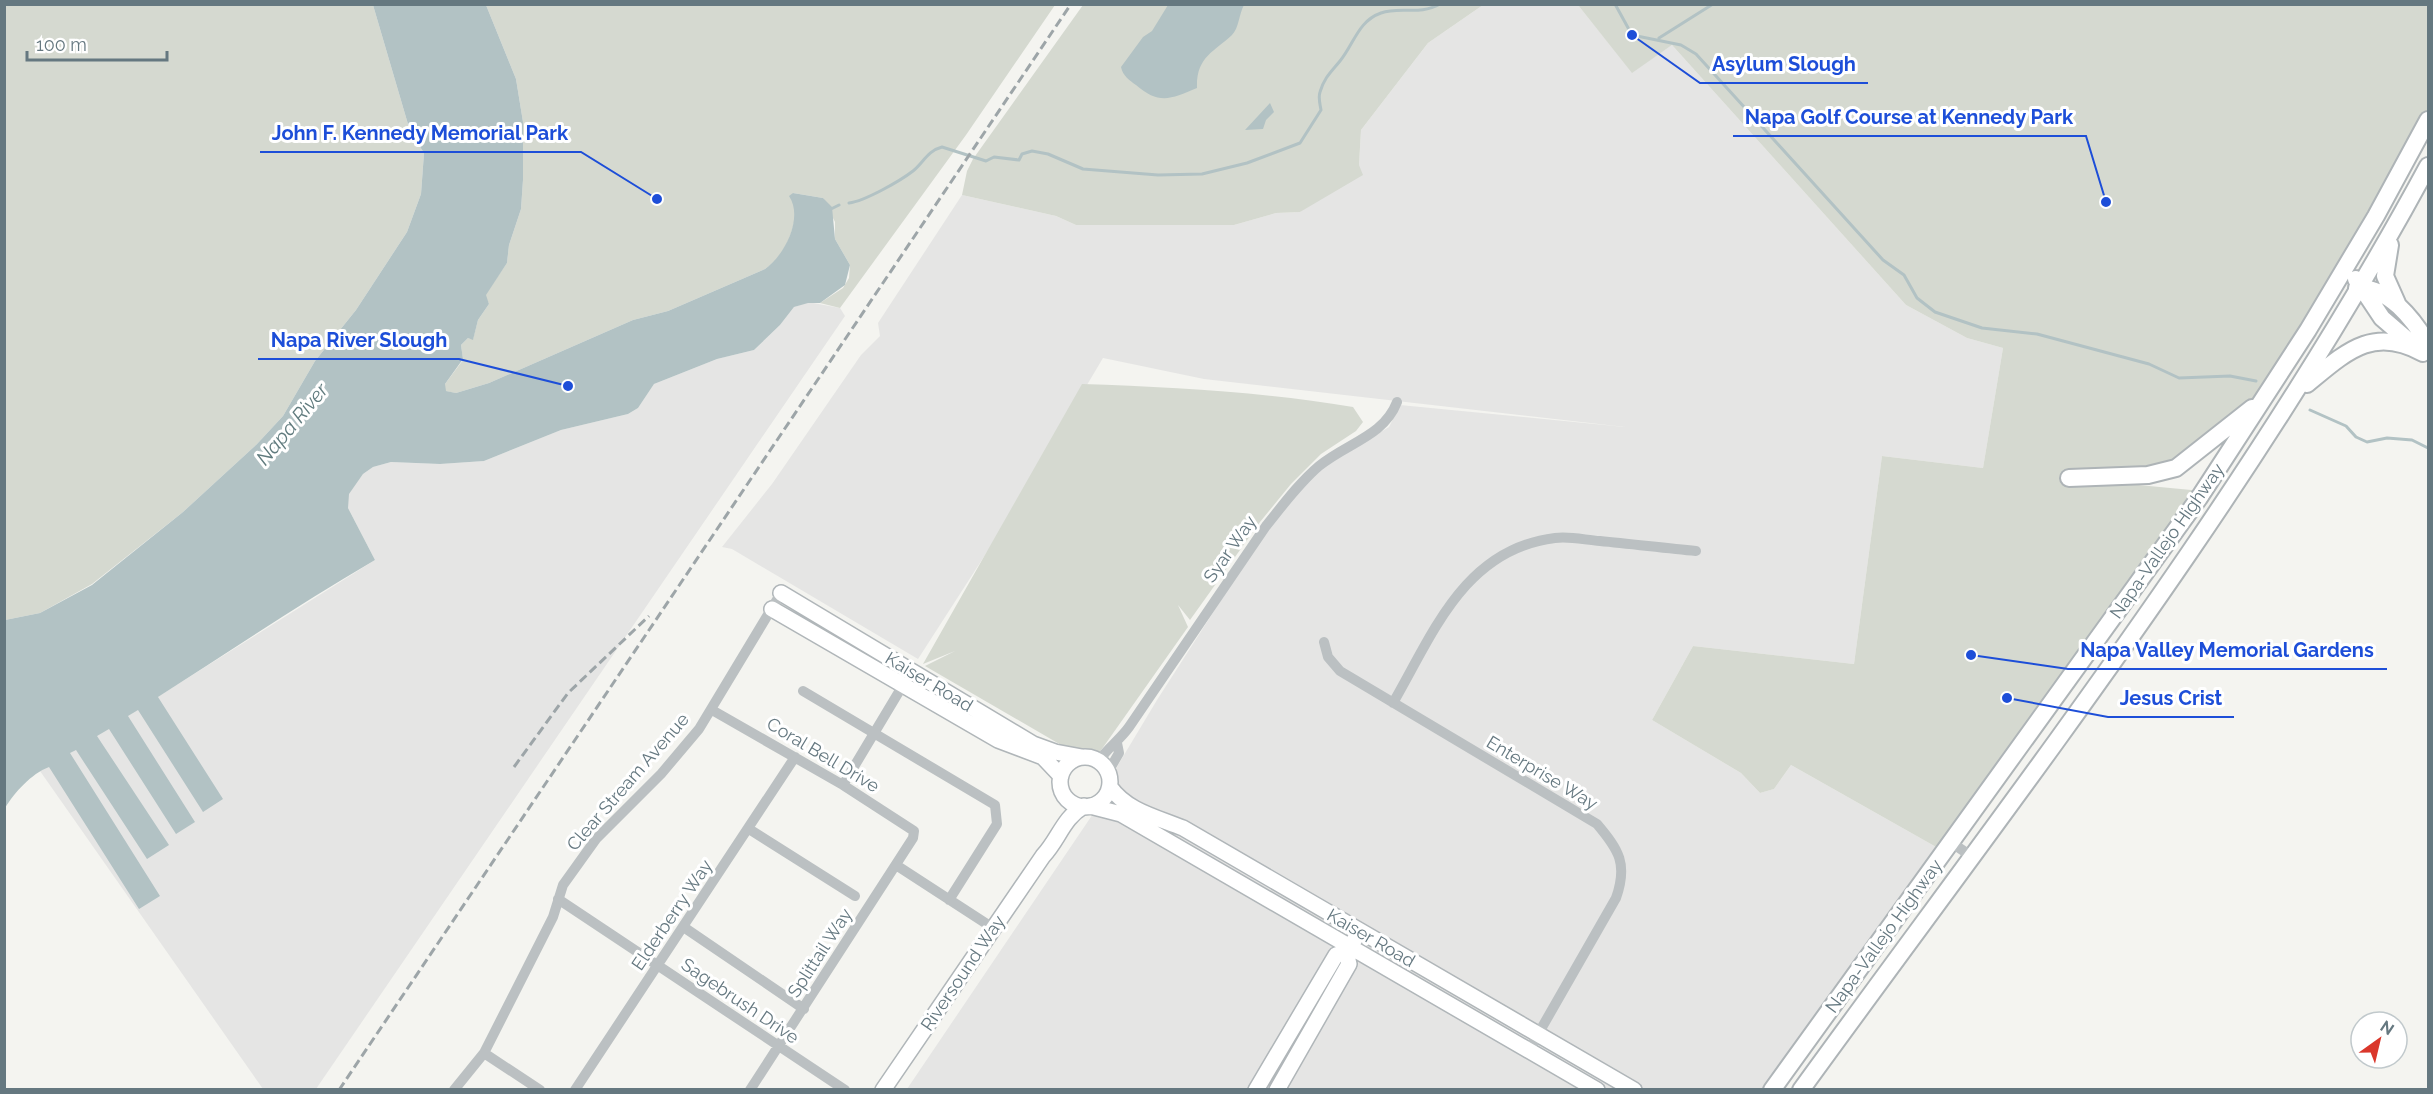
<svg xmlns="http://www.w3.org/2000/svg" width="2433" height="1094" font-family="Raleway,sans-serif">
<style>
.built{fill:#e5e5e4}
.green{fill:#d5d9d0}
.water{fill:#b2c2c4}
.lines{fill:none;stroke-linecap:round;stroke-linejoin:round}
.stream{stroke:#b2c2c4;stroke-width:3}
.secondary-casing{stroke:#b0b6b9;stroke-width:18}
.primary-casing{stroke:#aeb4b7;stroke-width:20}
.street{stroke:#bbc0c2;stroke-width:10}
.secondary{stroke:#fff;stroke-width:15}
.primary{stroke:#fff;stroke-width:16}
.rail{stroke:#9da5a8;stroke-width:3;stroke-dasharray:9 4.5;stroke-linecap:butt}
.labels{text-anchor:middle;stroke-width:6;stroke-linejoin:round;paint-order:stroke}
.street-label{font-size:18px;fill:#657880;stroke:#fff}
.water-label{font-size:20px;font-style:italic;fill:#607b7e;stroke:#fff}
.leader{fill:none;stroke:#1d4ed8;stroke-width:2}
.callout-dot{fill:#1d4ed8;stroke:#fff;stroke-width:2}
.callout-label{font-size:20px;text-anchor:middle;font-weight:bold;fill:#1d4ed8;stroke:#fff;stroke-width:6;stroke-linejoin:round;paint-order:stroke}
</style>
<rect width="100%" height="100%" fill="#f4f4f0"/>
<!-- built -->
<path class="built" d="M1483,5H1578L1632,72L1672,45L1906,305L1967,338L2003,348L1983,468L1882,456L1854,664L1693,646L1652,720L1741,773L1760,793L1774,789L1791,765L1945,852L1772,1089H907L1099,805L1118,765L1157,700L1268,527L1319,469L1389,427L1400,405L1625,427L1204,379L1103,358L996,538L918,659L732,549L722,547L772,484L861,355L880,336L878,323L962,195L1056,216L1076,225H1234L1276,213L1300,212L1359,165L1361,130L1428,43Z
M808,302L840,308L845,316L316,1089H263L40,771L375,560L348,508V494L363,474L373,467L391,462L440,464L484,461L561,430L628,414L638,408L654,384L717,359L754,350L780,325L794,307Z"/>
<!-- green -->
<path class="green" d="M4,5H373L410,131L424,153L421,194L407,232L356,310L315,361L283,416L257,444L183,512L92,584L40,613L5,620Z
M486,5H1055L966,135L840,308L820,303L843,288L849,278L850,265L835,239V222L823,198L793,193C792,202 796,209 795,217C792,237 782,258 765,269L668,311L633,320L489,383L456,393L445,391V384L463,360L461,345L468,338L473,339L478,320L489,304L485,295L507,263L509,245L521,209L523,180V122L516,79Z
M1083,5H1483L1428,43L1361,130L1359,165L1363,175L1300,212L1276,213L1234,225H1076L1056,216L962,195L967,171L973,159Z
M1578,5H2428V120L2267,396L2189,460L2075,479L2202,491L1945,852L1791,765L1774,789L1760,793L1741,773L1652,720L1693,646L1854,664L1882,456L1983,468L2003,348L1967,338L1906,305L1672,45L1632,73Z
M1082,384C1173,387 1263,392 1353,407L1363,422L1356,431L1321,454L1291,484L1260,522L1190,620L1178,605L1188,627L1092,763L925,666L955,651L923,664Z"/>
<!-- water -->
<path class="water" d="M373,5H486L516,79L523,122V180L521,209L509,245L507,263L486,295L489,304L478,320L473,340L468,338L461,345L463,359L445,384L446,391L456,393L489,383L633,320L668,311L765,269C784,256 804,218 789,196L793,193L823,198L832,207L835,239L850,265L845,285L820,303H808L794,307L780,325L754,350L717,359L654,384L638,408L628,414L561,430L484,461L440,464L391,462L373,467L363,474L349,494L348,508L375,560C301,603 230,651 158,697L223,799L203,812L138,710L128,716L195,822L176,834L109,729L97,736L169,845L147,859L76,750L70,753L160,896L139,909L49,767C31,774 15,792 5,808V620L40,613L92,585L183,512L257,444L283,416L315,361L356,310L407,232L421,194L424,153L410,131Z
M1168,5H1244C1239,14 1239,28 1232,35C1214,52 1196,57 1197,88C1171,99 1159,105 1136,85C1129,80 1123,76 1121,67L1143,37L1152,31Z
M1270,103L1274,112L1266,120L1263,129L1245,130Z"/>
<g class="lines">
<!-- stream -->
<path class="stream" d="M1615,4L1632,35L1681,45L1696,54L1883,260L1904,275L1917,298L1935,312L1982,328L2037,334L2149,364L2179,378L2230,376L2256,381
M1659,38L1713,4
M849,203C865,201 900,181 913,171C924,162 927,151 942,147L986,161L994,157L1019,160L1022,154L1032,151L1048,154L1083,169L1158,175L1202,174L1247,163L1300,143L1321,110C1320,104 1318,98 1320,92C1324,78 1331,72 1340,61C1354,44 1358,21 1381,13C1401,6 1419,16 1440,4
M831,209L839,205
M2310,410L2346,426L2356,437L2367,442L2387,438L2412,440L2428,448"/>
<defs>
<path id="secondary" d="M781,593L1033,744L1055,752L1082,757
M772,609L998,740L1043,757L1061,776
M1060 782a25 25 0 1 1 50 0a25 25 0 1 1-50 0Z
M1110,787C1127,811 1156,817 1183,828L1634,1090
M1090,806L1121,814L1597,1090
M883,1090L1043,856C1059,839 1063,818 1084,806
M1256,1090L1336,955L1346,952L1355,939
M1277,1090L1349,964L1346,952"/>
<path id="primary" d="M2390,245L2385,276L2397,303
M2356,279L2382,318L2411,343
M2357,288C2388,286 2414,320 2428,344
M2307,384C2346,352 2373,325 2423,353
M2069,478L2148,475L2176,468L2252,408
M1772,1090L2199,498L2308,330L2376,216L2428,120
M1801,1090C2020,788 2251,494 2428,166"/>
</defs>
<!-- secondary casing -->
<use href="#secondary" class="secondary-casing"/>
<!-- primary casing -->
<use href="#primary" class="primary-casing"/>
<!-- street -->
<path class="street" d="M1324,642L1328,657L1340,671L1597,824C1619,850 1628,864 1616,898L1529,1050
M803,691L995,805L997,824L949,900
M1393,703C1433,634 1464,549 1555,538C1570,536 1585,540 1600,541C1632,544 1664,548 1696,551
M712,710L843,785L914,831L913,838L750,1090
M1099,761C1108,747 1119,741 1129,727L1266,526C1283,505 1299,483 1319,466C1347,443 1384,436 1397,402
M1108,772L1119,753L1117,743
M843,785L906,680
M749,829L855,896
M1952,843L1971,856
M896,865L993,928
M558,899L845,1090
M685,928L804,1009
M484,1053L540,1090
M454,1090L484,1053L553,917L563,885L596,839L661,774L699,729L781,593
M575,1090L795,757"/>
<!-- secondary -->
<use href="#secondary" class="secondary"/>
<!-- primary -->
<use href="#primary" class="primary"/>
<!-- rail -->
<path class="rail" d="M514,767L568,693L649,616
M339,1090L1071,4"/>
</g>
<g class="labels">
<!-- street labels -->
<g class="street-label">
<text transform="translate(2167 541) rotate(-55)" y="6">Napa-Vallejo Highway</text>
<text transform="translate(1230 549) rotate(-55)" y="6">Syar Way</text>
<text transform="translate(929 682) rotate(31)" y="6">Kaiser Road</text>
<text transform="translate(823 755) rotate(31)" y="6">Coral Bell Drive</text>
<text transform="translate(1542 773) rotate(31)" y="6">Enterprise Way</text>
<text transform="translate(628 782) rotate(-49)" y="6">Clear Stream Avenue</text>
<text transform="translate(672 915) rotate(-56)" y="6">Elderberry Way</text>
<text transform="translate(1884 936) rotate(-54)" y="6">Napa-Vallejo Highway</text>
<text transform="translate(1371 938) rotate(30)" y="6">Kaiser Road</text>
<text transform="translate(820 953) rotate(-57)" y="6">Splittail Way</text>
<text transform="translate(963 973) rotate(-56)" y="6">Riversound Way</text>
<text transform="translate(740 1001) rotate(34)" y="6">Sagebrush Drive</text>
</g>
<!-- water labels -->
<g class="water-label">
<text transform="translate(292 424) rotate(-50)" y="7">Napa River</text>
</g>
</g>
<!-- callouts -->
<path class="leader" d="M1632 35L1700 83H1868M2106 202L2086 136H1733M657 199L581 152H260M568 386L459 359H258M1971 655L2068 669H2387M2007 698L2108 717H2234"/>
<g class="callout-dot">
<circle cx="1632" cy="35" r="6"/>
<circle cx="2106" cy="202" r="6"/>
<circle cx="657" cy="199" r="6"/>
<circle cx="568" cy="386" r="6"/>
<circle cx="1971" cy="655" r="6"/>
<circle cx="2007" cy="698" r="6"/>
</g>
<g class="callout-label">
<text x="1784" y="71">Asylum Slough</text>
<text x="1909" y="124">Napa Golf Course at Kennedy Park</text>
<text x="420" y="140">John F. Kennedy Memorial Park</text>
<text x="359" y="347">Napa River Slough</text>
<text x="2227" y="657">Napa Valley Memorial Gardens</text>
<text x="2171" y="705">Jesus Crist</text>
</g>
<!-- border -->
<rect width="2433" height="1094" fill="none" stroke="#657880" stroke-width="12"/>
<!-- north arrow -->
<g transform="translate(2379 1040) rotate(34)"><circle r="28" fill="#ffffff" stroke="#c1c9cc" stroke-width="1.5"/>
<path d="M0-4.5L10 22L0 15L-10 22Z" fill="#da372b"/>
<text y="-9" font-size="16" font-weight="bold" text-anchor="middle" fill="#657880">N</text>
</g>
<!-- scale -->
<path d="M27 51v9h140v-9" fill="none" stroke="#657880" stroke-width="3"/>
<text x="36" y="51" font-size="18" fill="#657880" stroke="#ffffff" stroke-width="4.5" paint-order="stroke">100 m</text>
</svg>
